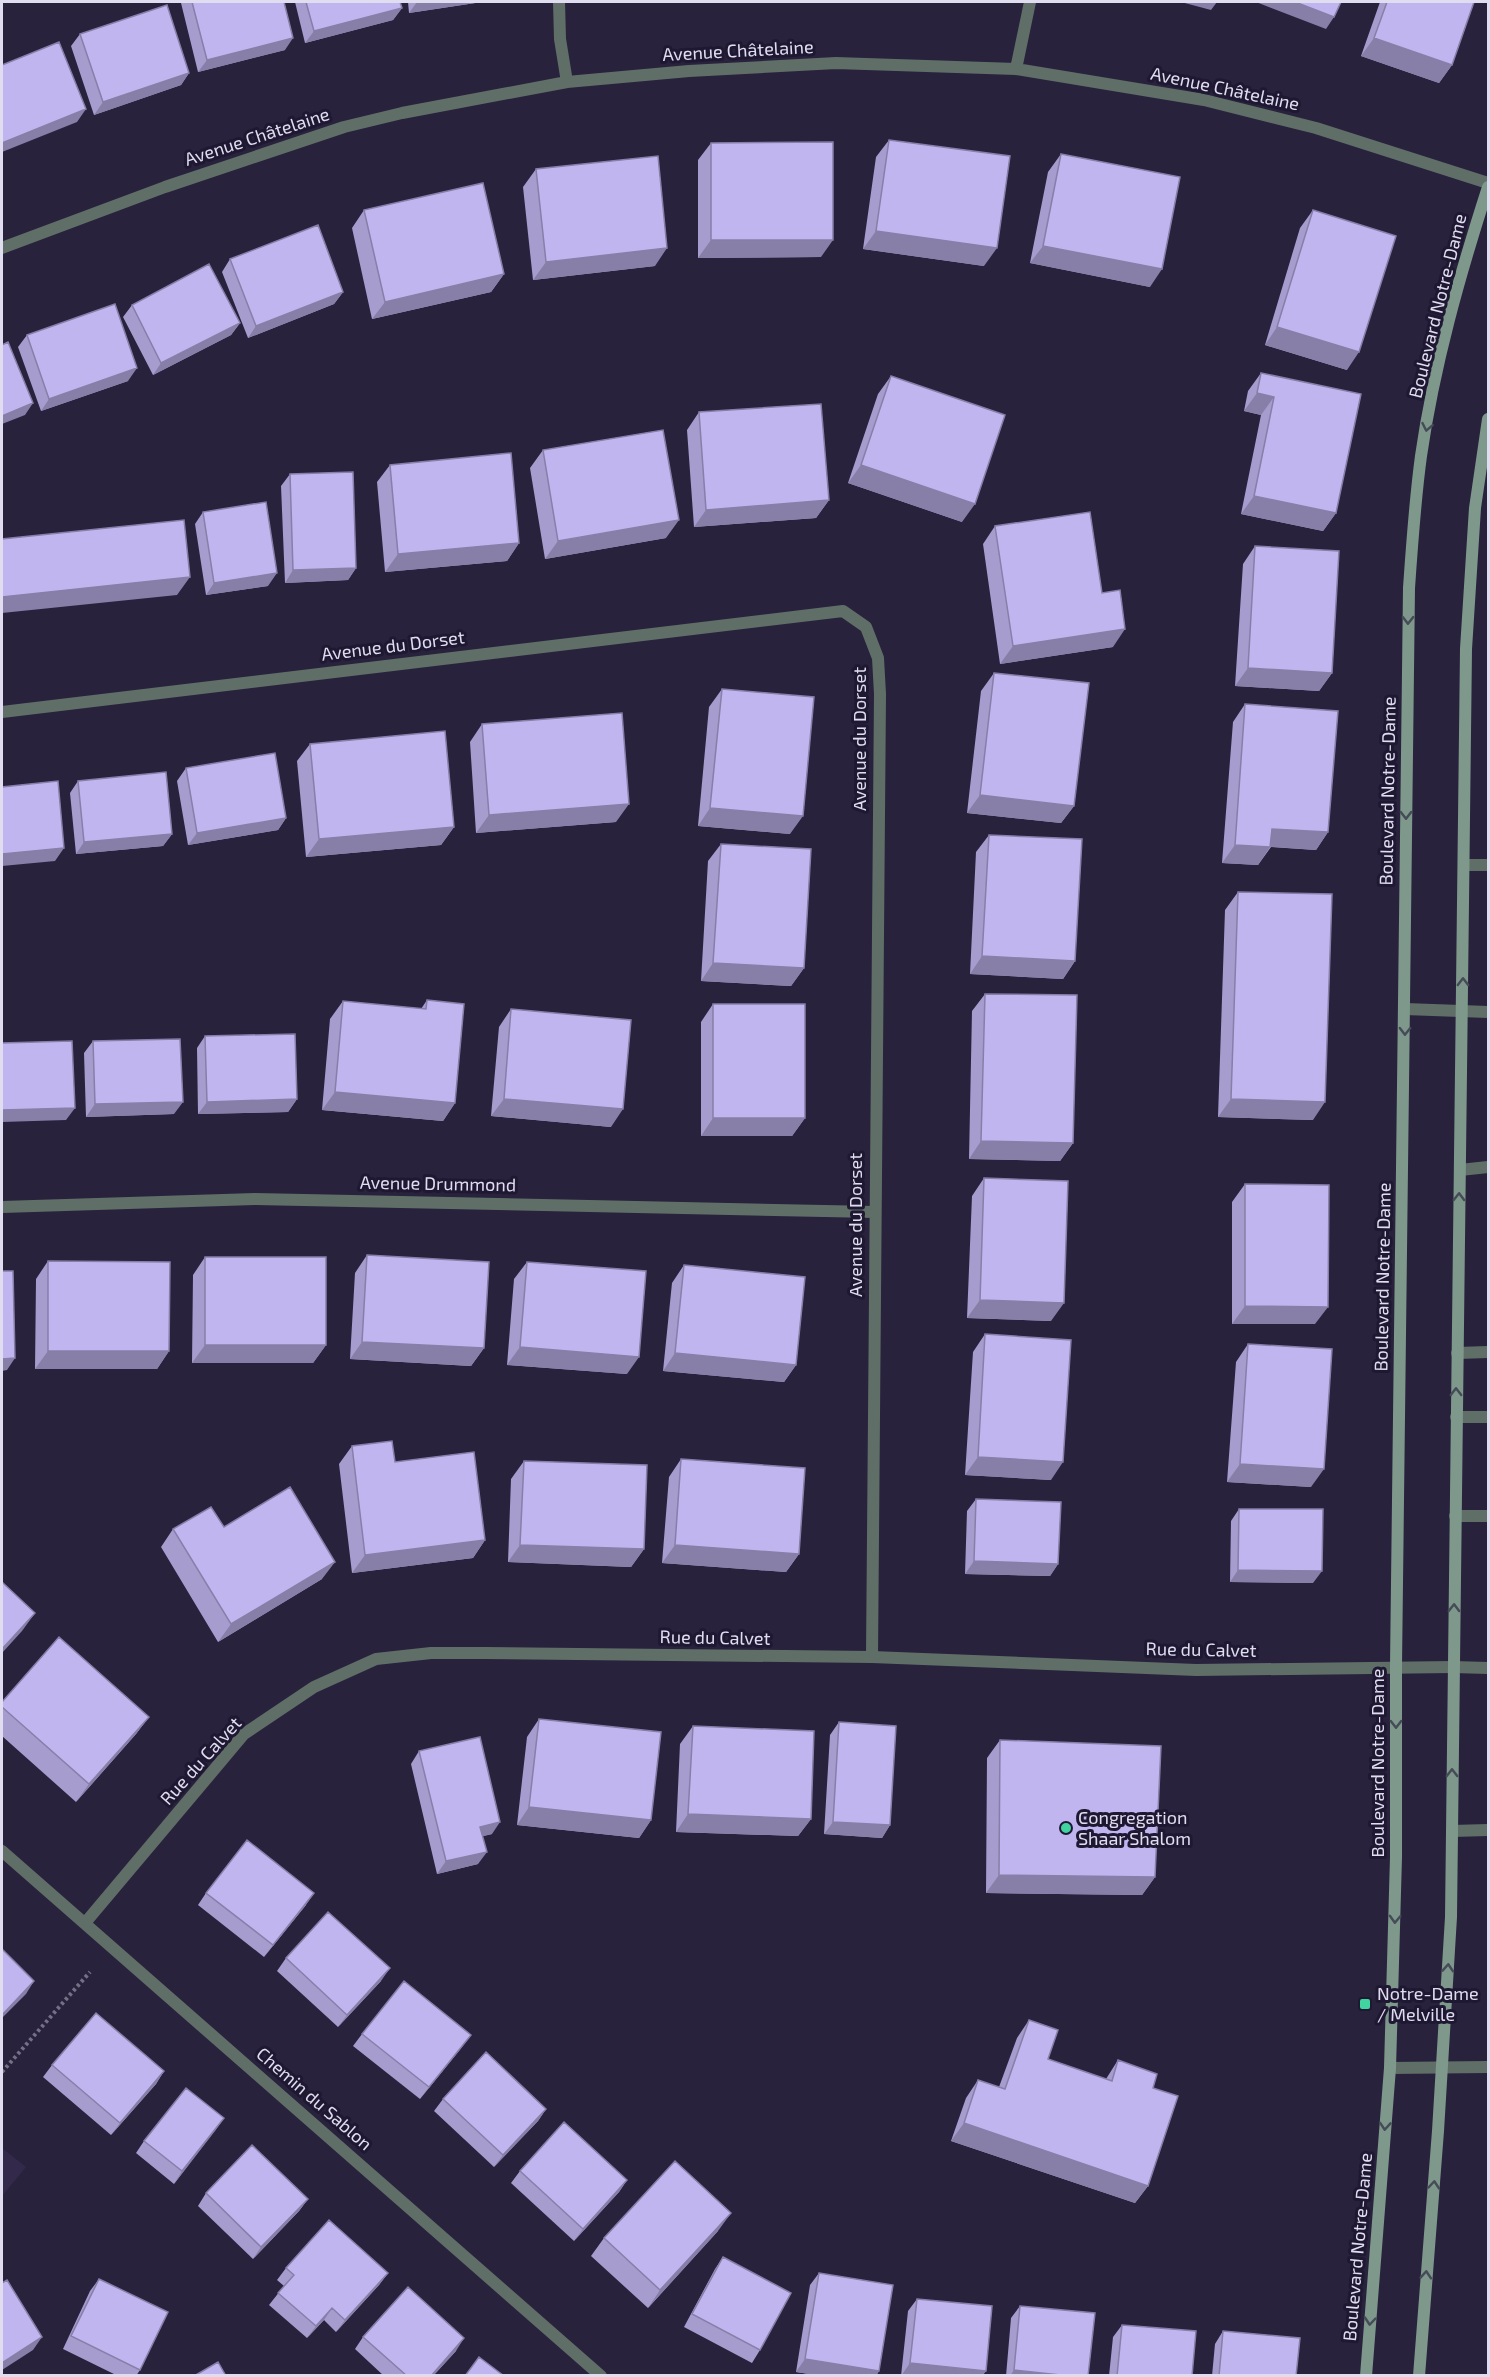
<svg xmlns="http://www.w3.org/2000/svg" width="1490" height="2377" font-family="'Exo 2',sans-serif">
<style>
.built{fill:#32294b}
.lines{fill:none;stroke-linecap:round;stroke-linejoin:round}
.path{stroke:#757087;stroke-width:4;stroke-dasharray:3 3;stroke-linecap:butt}
.lane{stroke:#5f6f67;stroke-width:12}
.street{stroke:#5f6f67;stroke-width:12}
.secondary{stroke:#7e988c;stroke-width:12}
.wall{fill:#a69cce}
.shaded-wall{fill:#877fa8}
.building{fill:#c1b5f0;stroke:#877fa8;stroke-width:1.5}
.oneway{stroke:#454b57}
.poi-dot{fill:#42d4a0;stroke:#1f1833;stroke-width:2}
.labels{text-anchor:middle;stroke-width:6;stroke-linejoin:round;paint-order:stroke}
.street-label{font-size:18px;fill:#e1ddf0;stroke:#1f1833}
.poi-label{font-size:18px;fill:#e1ddf0;stroke:#1f1833;text-anchor:start}
</style>
<rect width="100%" height="100%" fill="#29223d"/>
<!-- built -->
<path class="built" d="M2,2148L26,2167L2,2196Z"/>
<g class="lines">
<!-- path -->
<path class="path" d="M2,2072L90,1972"/>
<!-- lane -->
<path class="lane" d="M1464,865H1488
M1405,1009L1488,1012
M1460,1170L1488,1167
M1457,1353L1488,1352
M1456,1417H1488
M1455,1516H1488
M1453,1667L1488,1668
M1452,1831L1488,1830"/>
<!-- street -->
<path class="street" d="M559,2L560,39L567,82
M1016,69L1030,2
M2,248L165,187L344,127L402,113L567,82L689,71L836,63L1016,69L1204,100L1316,128L1488,183
M2,712L843,611L866,627L878,658L880,694L872,1657
M2,1207L255,1199L874,1212
M2,1851L601,2376
M85,1923L244,1734L314,1687L376,1659L431,1653H485L872,1657L1196,1670L1453,1667
M1390,2068L1488,2067"/>
<!-- secondary -->
<path class="secondary" d="M1366,2376L1390,2068L1396,1857V1666L1409,588C1412,544 1415,500 1421,456C1434,365 1460,274 1488,187
M1419,2376L1438,2131L1451,1917L1466,649L1475,508L1488,419"/>
</g>
<!-- wall -->
<path class="wall" d="M182,2H284L285,50L198,72L181,3Z
M295,2H400L402,8L393,20L305,43Z
M408,2H482L409,13Z
M1380,2H1474L1452,65L1439,83L1361,56Z
M80,34L189,73L181,85L94,115L71,46Z
M889,140L984,266L863,249L876,157Z
M711,143L821,257L698,258V160Z
M1061,154L1150,287L1030,263L1048,172Z
M536,169L655,266L533,280L523,187Z
M364,210L504,274L491,292L372,319L352,228Z
M1313,210L1347,370L1265,345L1300,228Z
M230,259L343,292L334,304L248,338L222,272Z
M132,305L240,323L231,335L153,375L123,317Z
M27,335L128,381L41,411L18,347Z
M1261,373L1336,513L1323,531L1241,514L1261,415L1244,411L1248,391Z
M891,376L962,522L848,483L878,394Z
M699,412L829,500L816,518L694,527L687,430Z
M543,450L666,538L545,559L530,468Z
M390,465L519,543L507,561L385,572L377,482Z
M290,474L356,568L348,580L285,583L281,486Z
M203,512L268,586L206,595L195,524Z
M995,526L1102,593L1113,647L1000,664L983,544Z
M1255,546L1332,673L1319,691L1235,686L1243,564Z
M994,673L1074,806L1061,823L967,813L981,691Z
M722,689L790,834L698,826L709,707Z
M1245,704L1328,832L1316,850L1271,847L1258,865L1222,863L1233,722Z
M482,724L616,822L476,833L470,742Z
M310,744L454,827L441,845L306,857L297,761Z
M186,768L286,818L278,830L188,845L177,781Z
M78,781L172,834L163,846L76,854L70,793Z
M989,835L1075,961L1063,979L970,974L976,852Z
M721,844L804,968L791,986L701,981L708,861Z
M1238,892L1313,1120L1218,1117L1225,910Z
M985,994L1073,1143L1060,1161L969,1159L972,1011Z
M427,1000L455,1103L443,1121L322,1110L330,1019L343,1001L421,1009Z
M713,1004L805,1118L792,1136H701V1022Z
M511,1009L611,1127L491,1116L499,1027Z
M205,1036L297,1099L288,1112L198,1114L197,1048Z
M93,1041L174,1114L86,1117L84,1053Z
M984,1178L1051,1321L967,1318L972,1196Z
M1245,1184L1315,1324H1232V1202Z
M367,1255L484,1348L471,1366L350,1359L355,1273Z
M205,1257L326,1345L313,1363H192L193,1275Z
M48,1261L169,1351L157,1369H35L36,1279Z
M527,1262L627,1374L507,1365L514,1279Z
M684,1265L796,1365L784,1382L663,1371L672,1283Z
M985,1334L1051,1480L965,1475L973,1352Z
M1248,1344L1311,1487L1227,1482L1236,1362Z
M352,1446L395,1462L485,1540L473,1558L352,1573L339,1464Z
M681,1459L799,1554L786,1572L662,1563L669,1477Z
M524,1461L644,1549L631,1567L508,1562L511,1479Z
M976,1499L1058,1564L1050,1576L965,1574L967,1511Z
M1239,1509L1313,1583L1230,1582L1231,1521Z
M173,1529L322,1579L218,1642L161,1547Z
M2,1702L149,1717L136,1734L76,1802L2,1736Z
M539,1719L651,1820L639,1838L517,1825L527,1737Z
M839,1722L890,1825L882,1838L824,1834L830,1735Z
M693,1726L811,1819L798,1836L676,1832L680,1744Z
M1000,1740L1155,1877L1142,1895L986,1893L987,1758Z
M419,1751L492,1834L483,1836L478,1864L437,1874L411,1764Z
M206,1893L306,1905L264,1957L198,1905Z
M286,1958L381,1981L338,2027L277,1971Z
M1029,2020L1048,2059L1106,2079L1118,2060L1153,2088L1148,2186L1135,2203L951,2141L966,2098L978,2080L999,2087L1017,2038Z
M362,2034L462,2047L420,2099L353,2046Z
M52,2065L164,2071L156,2084L111,2135L43,2077Z
M443,2099L546,2109L538,2121L494,2167L434,2111Z
M224,2118L174,2184L136,2153L144,2141Z
M520,2171L627,2180L619,2192L574,2241L511,2183Z
M206,2193L308,2199L299,2211L253,2259L198,2206Z
M718,2231L648,2308L591,2256L604,2238Z
M723,2257L760,2350L752,2363L684,2327L715,2269Z
M286,2268L388,2273L379,2285L336,2332L324,2320L307,2338L269,2305L284,2286L277,2280Z
M819,2273L879,2371L876,2376H822L796,2372L810,2285Z
M99,2279L140,2370L136,2376H118L63,2349L90,2291Z
M917,2299L986,2371L982,2376H901L908,2311Z
M1020,2306L1088,2376H1006L1011,2318Z
M1122,2325L1192,2376H1109L1113,2337Z
M1223,2331L1296,2376H1212L1215,2344Z
M363,2337L456,2351L433,2376H384L355,2349Z"/>
<!-- shaded-wall -->
<path class="shaded-wall" d="M417,2H482L409,13Z
M1181,2H1217L1211,10Z
M1256,2H1295L1334,17L1326,29Z
M402,8L393,20L305,43L314,31Z
M293,38L285,50L198,72L207,60Z
M1374,38L1452,65L1439,83L1361,56Z
M189,73L181,85L94,115L103,102Z
M86,109L77,122L2,152V143Z
M876,231L997,248L984,266L863,249Z
M711,240H833L821,257L698,258Z
M1043,246L1162,269L1150,287L1030,263Z
M667,248L655,266L533,280L546,262Z
M504,274L491,292L372,319L385,302Z
M343,292L334,304L248,338L256,326Z
M240,323L231,335L153,375L161,363Z
M1277,327L1359,352L1347,370L1265,345Z
M137,368L128,381L41,411L49,399Z
M1257,393L1274,397L1261,415L1244,411Z
M33,403L25,415L2,424V416Z
M861,465L975,504L962,522L848,483Z
M1254,496L1336,513L1323,531L1241,514Z
M829,500L816,518L694,527L706,510Z
M679,520L666,538L545,559L558,541Z
M519,543L507,561L385,572L398,554Z
M356,568L348,580L285,583L293,570Z
M277,573L268,586L206,595L214,583Z
M190,577L177,595L2,613V597Z
M1125,629L1113,647L1000,664L1013,646Z
M1248,668L1332,673L1319,691L1235,686Z
M980,795L1074,806L1061,823L967,813Z
M629,804L616,822L476,833L489,815Z
M710,808L803,816L790,834L698,826Z
M286,818L278,830L188,845L197,833Z
M454,827L441,845L306,857L319,839Z
M1272,829L1328,832L1316,850L1260,846Z
M172,834L163,846L76,854L84,842Z
M1235,845L1270,847L1258,865L1222,863Z
M64,848L55,861L2,866V854Z
M982,956L1075,961L1063,979L970,974Z
M713,963L804,968L791,986L701,981Z
M335,1092L455,1103L443,1121L322,1110Z
M297,1099L288,1112L198,1114L207,1102Z
M504,1099L623,1109L611,1127L491,1116Z
M1231,1099L1325,1102L1313,1120L1218,1117Z
M183,1102L174,1114L86,1117L95,1104Z
M75,1108L66,1120L2,1122V1110Z
M713,1118H805L792,1136H701Z
M981,1141L1073,1143L1060,1161L969,1159Z
M980,1300L1064,1303L1051,1321L967,1318Z
M1245,1306L1328,1307L1315,1324H1232Z
M362,1342L484,1348L471,1366L350,1359Z
M205,1345H326L313,1363H192Z
M520,1347L639,1357L627,1374L507,1365Z
M48,1351H169L157,1369H35Z
M675,1353L796,1365L784,1382L663,1371Z
M15,1358L7,1370L2,1371V1359Z
M978,1457L1063,1462L1051,1480L965,1475Z
M1240,1464L1324,1469L1311,1487L1227,1482Z
M485,1540L473,1558L352,1573L365,1555Z
M520,1545L644,1549L631,1567L508,1562Z
M675,1545L799,1554L786,1572L662,1563Z
M974,1561L1058,1564L1050,1576L965,1574Z
M335,1562L322,1579L218,1642L231,1624Z
M1238,1570L1322,1571L1313,1583L1230,1582Z
M35,1613L22,1631L2,1653V1649Z
M149,1717L136,1734L76,1802L89,1784Z
M529,1807L651,1820L639,1838L517,1825Z
M688,1814L811,1819L798,1836L676,1832Z
M500,1822L492,1834L472,1839L480,1827Z
M833,1822L890,1825L882,1838L824,1834Z
M487,1852L478,1864L437,1874L446,1861Z
M999,1875L1155,1877L1142,1895L986,1893Z
M314,1893L306,1905L264,1957L273,1945Z
M390,1968L381,1981L338,2027L347,2015Z
M34,1981L26,1994L2,2018V2015Z
M471,2035L462,2047L420,2099L429,2087Z
M164,2071L156,2084L111,2135L120,2123Z
M546,2109L538,2121L494,2167L503,2155Z
M224,2118L215,2131L174,2184L182,2171Z
M964,2123L1148,2186L1135,2203L951,2141Z
M627,2180L619,2192L574,2241L583,2229Z
M308,2199L299,2211L253,2259L261,2247Z
M731,2213L718,2231L648,2308L660,2290Z
M388,2273L379,2285L336,2332L345,2320Z
M332,2308L324,2320L307,2338L316,2326Z
M42,2337L33,2350L2,2370V2363Z
M464,2338L456,2351L433,2376H431Z
M805,2359L879,2371L876,2376H822L796,2372Z
M910,2363L986,2371L982,2376H901Z
M1014,2370L1070,2376H1010Z"/>
<!-- building -->
<path class="building" d="M192,2H284L293,38L207,60Z
M306,2H400L402,8L314,31Z
M1295,2H1341L1334,17Z
M1387,2H1474L1452,65L1374,38Z
M167,5L189,73L103,102L80,34Z
M59,42L86,109L2,143V65Z
M889,140L1010,156L997,248L876,231Z
M833,142V240H711V143Z
M1061,154L1180,177L1162,269L1043,246Z
M658,156L667,248L546,262L536,169Z
M483,183L504,274L385,302L364,210Z
M1313,210L1396,236L1359,352L1277,327Z
M318,225L343,292L256,326L230,259Z
M209,264L240,323L161,363L132,305Z
M115,304L137,368L49,399L27,335Z
M8,342L33,403L2,416V345Z
M1261,373L1361,394L1336,513L1254,496L1274,397L1257,393Z
M891,376L1005,415L975,504L861,465Z
M821,404L829,500L706,510L699,412Z
M663,430L679,520L558,541L543,450Z
M511,453L519,543L398,554L390,465Z
M353,472L356,568L293,570L290,474Z
M266,502L277,573L214,583L203,512Z
M1090,512L1102,593L1120,590L1125,629L1013,646L995,526Z
M184,520L190,577L2,597V539Z
M1255,546L1339,551L1332,673L1248,668Z
M994,673L1089,683L1074,806L980,795Z
M722,689L814,697L803,816L710,808Z
M1245,704L1338,711L1328,832L1272,829L1270,847L1235,845Z
M622,713L629,804L489,815L482,724Z
M445,731L454,827L319,839L310,744Z
M275,753L286,818L197,833L186,768Z
M166,772L172,834L84,842L78,781Z
M58,781L64,848L2,854V787Z
M989,835L1082,839L1075,961L982,956Z
M721,844L811,849L804,968L713,963Z
M1238,892L1332,894L1325,1102L1231,1099Z
M985,994L1077,995L1073,1143L981,1141Z
M427,1000L464,1004L455,1103L335,1092L343,1001L426,1009Z
M713,1004H805V1118H713Z
M511,1009L631,1020L623,1109L504,1099Z
M295,1034L297,1099L207,1102L205,1036Z
M180,1039L183,1102L95,1104L93,1041Z
M72,1041L75,1108L2,1110V1043Z
M984,1178L1068,1181L1064,1303L980,1300Z
M1245,1184L1329,1185L1328,1307L1245,1306Z
M367,1255L489,1262L484,1348L362,1342Z
M205,1257H326V1345H205Z
M48,1261L170,1262L169,1351H48Z
M527,1262L646,1271L639,1357L520,1347Z
M684,1265L805,1277L796,1365L675,1353Z
M2,1271H13L15,1358L2,1359Z
M985,1334L1071,1340L1063,1462L978,1457Z
M1248,1344L1332,1349L1324,1469L1240,1464Z
M392,1441L395,1462L474,1452L485,1540L365,1555L352,1446Z
M681,1459L805,1468L799,1554L675,1545Z
M524,1461L647,1465L644,1549L520,1545Z
M290,1487L335,1562L231,1624L173,1529L211,1507L224,1527Z
M976,1499L1061,1502L1058,1564L974,1561Z
M1239,1509H1323L1322,1571L1238,1570Z
M2,1582L35,1613L2,1649Z
M59,1637L149,1717L89,1784L2,1707V1702Z
M539,1719L661,1732L651,1820L529,1807Z
M839,1722L896,1726L890,1825L833,1822Z
M693,1726L814,1731L811,1819L688,1814Z
M480,1737L500,1822L480,1827L487,1852L446,1861L419,1751Z
M1000,1740L1161,1746L1155,1877L999,1875Z
M247,1840L314,1893L273,1945L206,1893Z
M328,1912L390,1968L347,2015L286,1958Z
M2,1949L34,1981L2,2015Z
M404,1981L471,2035L429,2087L362,2034Z
M96,2013L164,2071L120,2123L52,2065Z
M1029,2020L1058,2030L1048,2059L1112,2081L1118,2060L1157,2074L1153,2088L1178,2096L1148,2186L964,2123L978,2080L1005,2089Z
M486,2052L546,2109L503,2155L443,2099Z
M186,2088L224,2118L182,2171L144,2141Z
M564,2122L627,2180L583,2229L520,2171Z
M252,2145L308,2199L261,2247L206,2193Z
M675,2161L731,2213L660,2290L604,2238Z
M329,2220L388,2273L345,2320L332,2308L316,2326L278,2293L294,2275L286,2268Z
M723,2257L791,2293L760,2350L692,2314Z
M819,2273L893,2285L879,2371L805,2359Z
M99,2279L168,2312L140,2370L71,2336Z
M7,2280L42,2337L2,2363V2283Z
M408,2287L464,2338L431,2376H407L363,2337Z
M917,2299L992,2306L986,2371L910,2363Z
M1020,2306L1095,2313L1088,2376H1070L1014,2370Z
M1122,2325L1196,2331L1192,2376H1117Z
M1223,2331L1300,2338L1296,2376H1219Z
M479,2357L504,2376H465Z
M218,2362L226,2376H194Z"/>
<!-- one-way arrows -->
<defs><path id="oneway-chevron" d="M-2-3.5L2.5 0L-2 3.5" fill="none" stroke-width="1.6" stroke-linecap="round" stroke-linejoin="round" transform="scale(1.5)"/></defs>
<g class="oneway">
<use href="#oneway-chevron" transform="translate(1427 427) rotate(101)"/>
<use href="#oneway-chevron" transform="translate(1408 620) rotate(91)"/>
<use href="#oneway-chevron" transform="translate(1406 815) rotate(90)"/>
<use href="#oneway-chevron" transform="translate(1463 982) rotate(-90)"/>
<use href="#oneway-chevron" transform="translate(1405 1031) rotate(91)"/>
<use href="#oneway-chevron" transform="translate(1459 1197) rotate(-89)"/>
<use href="#oneway-chevron" transform="translate(1456 1392) rotate(-90)"/>
<use href="#oneway-chevron" transform="translate(1454 1608) rotate(-89)"/>
<use href="#oneway-chevron" transform="translate(1396 1724) rotate(90)"/>
<use href="#oneway-chevron" transform="translate(1452 1773) rotate(-90)"/>
<use href="#oneway-chevron" transform="translate(1395 1919) rotate(92)"/>
<use href="#oneway-chevron" transform="translate(1448 1968) rotate(-86)"/>
<use href="#oneway-chevron" transform="translate(1385 2126) rotate(94)"/>
<use href="#oneway-chevron" transform="translate(1434 2185) rotate(-85)"/>
<use href="#oneway-chevron" transform="translate(1426 2275) rotate(-86)"/>
<use href="#oneway-chevron" transform="translate(1370 2321) rotate(95)"/>
</g>
<!-- markers -->
<g class="poi-dot">
<circle cx="1066" cy="1828" r="6"/>
<rect x="1359" y="1998" width="12" height="12" rx="3"/>
</g>
<g class="labels">
<!-- street labels -->
<g class="street-label">
<text transform="translate(738 51) rotate(-3)" y="6">Avenue Châtelaine</text>
<text transform="translate(1225 89) rotate(12)" y="6">Avenue Châtelaine</text>
<text transform="translate(257 137) rotate(-18)" y="6">Avenue Châtelaine</text>
<text transform="translate(1438 306) rotate(-76)" y="6">Boulevard Notre-Dame</text>
<text transform="translate(393 646) rotate(-7)" y="6">Avenue du Dorset</text>
<text transform="translate(860 739) rotate(-90)" y="6">Avenue du Dorset</text>
<text transform="translate(1388 791) rotate(-89)" y="6">Boulevard Notre-Dame</text>
<text transform="translate(438 1184) rotate(1)" y="6">Avenue Drummond</text>
<text transform="translate(856 1225) rotate(-90)" y="6">Avenue du Dorset</text>
<text transform="translate(1383 1277) rotate(-89)" y="6">Boulevard Notre-Dame</text>
<text transform="translate(715 1638) rotate(1)" y="6">Rue du Calvet</text>
<text transform="translate(1201 1650) rotate(1)" y="6">Rue du Calvet</text>
<text transform="translate(201 1761) rotate(-48)" y="6">Rue du Calvet</text>
<text transform="translate(1378 1763) rotate(-90)" y="6">Boulevard Notre-Dame</text>
<text transform="translate(314 2099) rotate(41)" y="6">Chemin du Sablon</text>
<text transform="translate(1358 2247) rotate(-85)" y="6">Boulevard Notre-Dame</text>
</g>
<!-- poi labels -->
<g class="poi-label">
<text x="1078" y="1824">Congregation<tspan x="1078" dy="21">Shaar Shalom</tspan></text>
<text x="1377" y="2000">Notre-Dame<tspan x="1377" dy="21">/ Melville</tspan></text>
</g>
</g>
<!-- border -->
<rect width="1490" height="2377" fill="none" stroke="#e1ddf0" stroke-width="6"/>
</svg>
